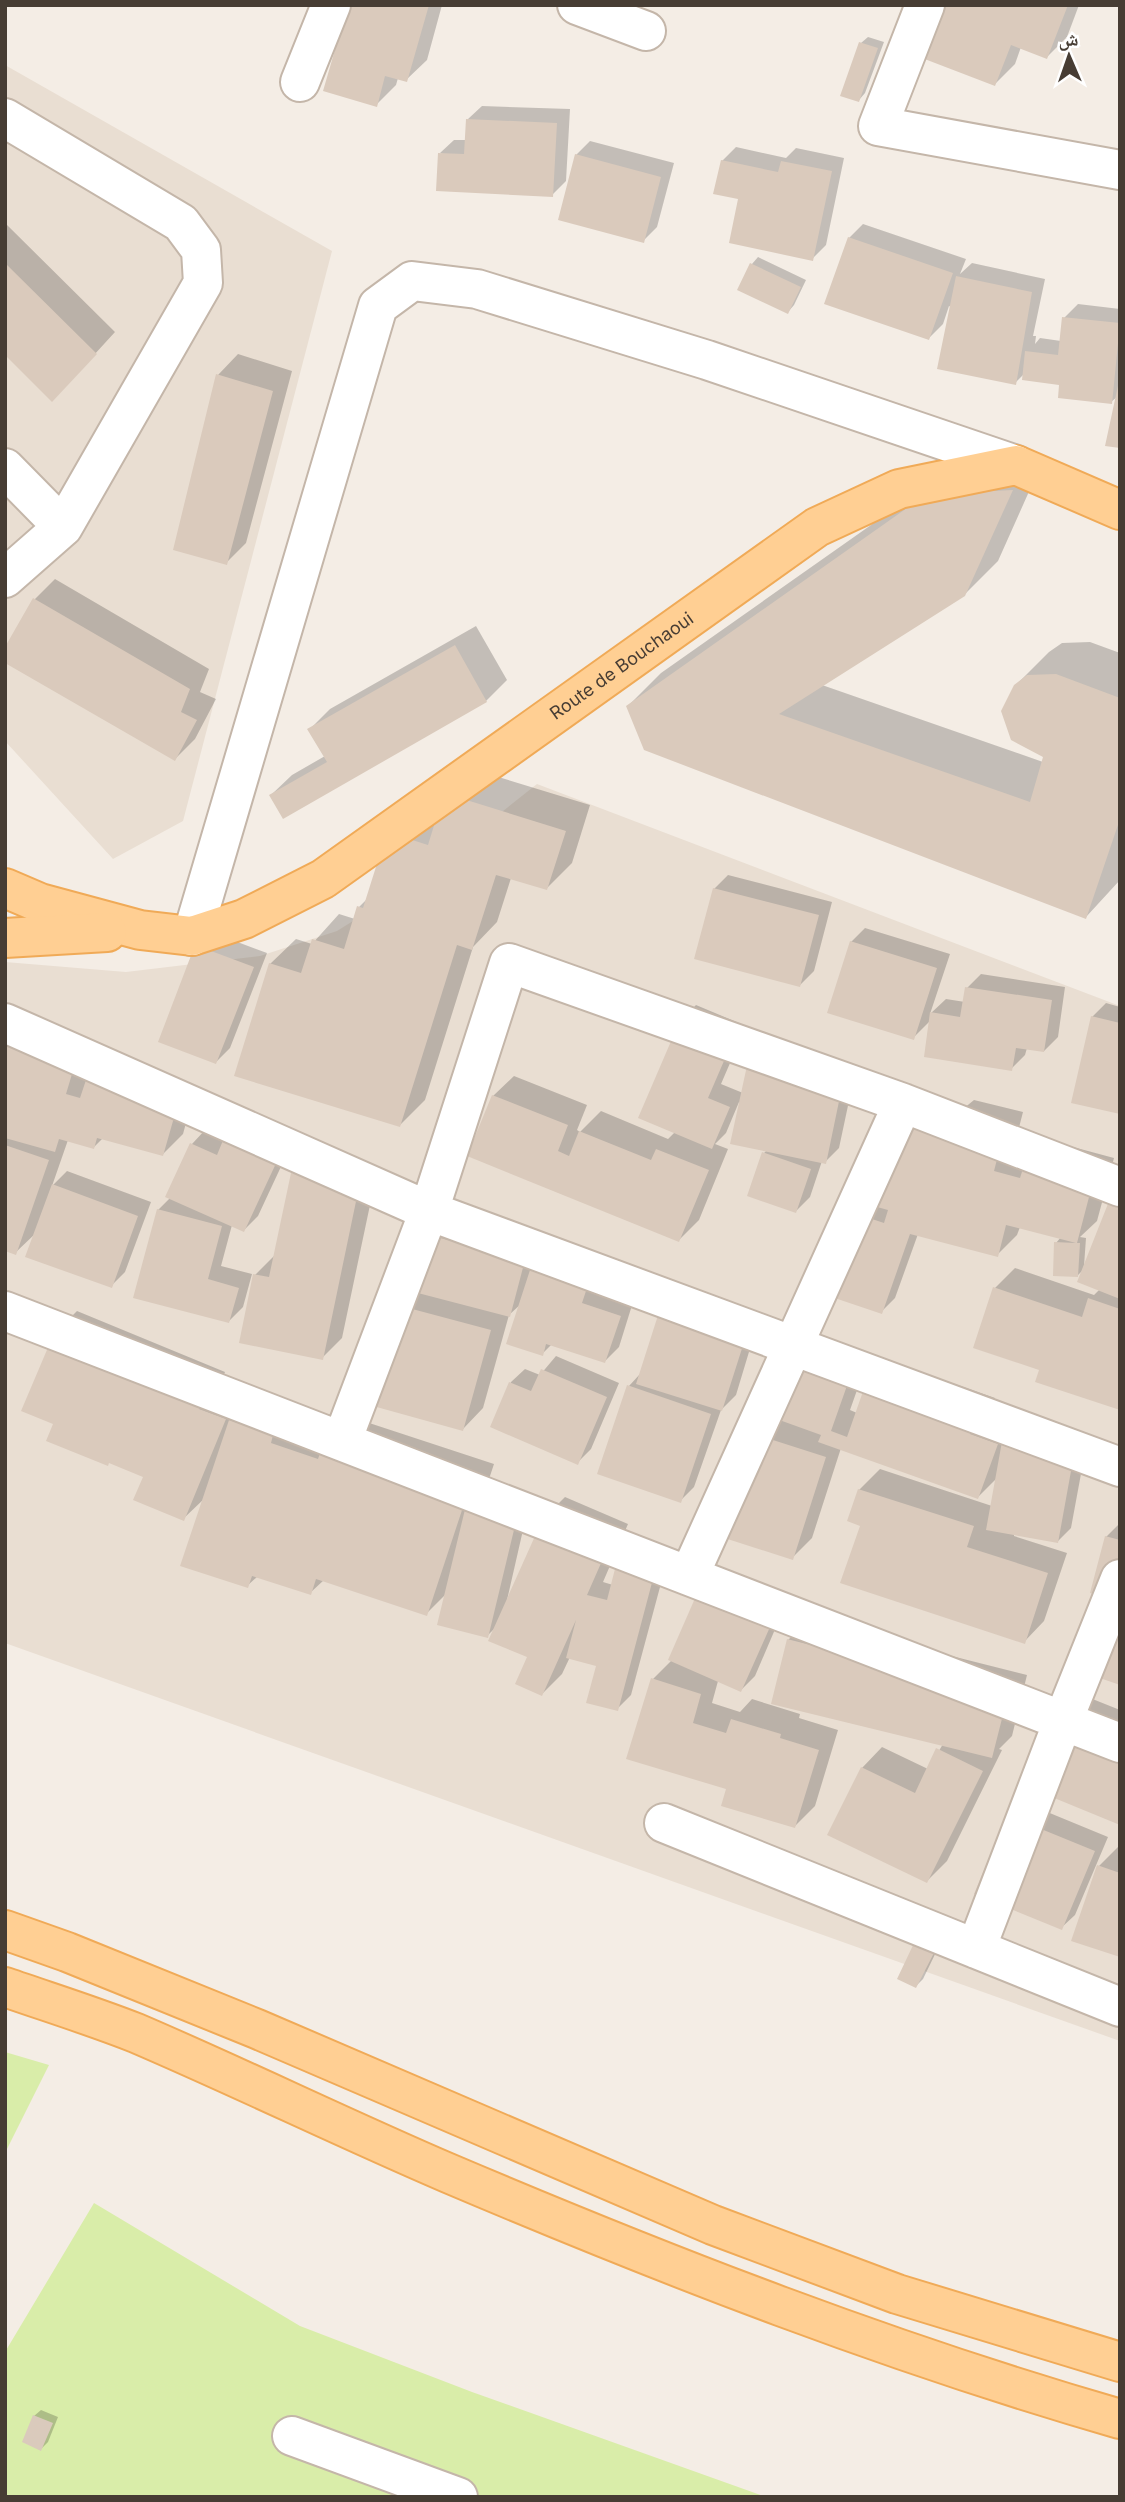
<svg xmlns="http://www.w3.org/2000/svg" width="1125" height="2502" font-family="Inter,'Noto Naskh Arabic',sans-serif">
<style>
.residential{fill:#e9ded2}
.green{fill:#d9eda9}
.shadow{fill:#0003}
.building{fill:#dacabc}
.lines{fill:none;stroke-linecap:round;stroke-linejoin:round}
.minor-casing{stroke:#c4b6a9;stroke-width:42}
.major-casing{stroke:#f0aa57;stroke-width:42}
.minor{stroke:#fff;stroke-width:38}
.major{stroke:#ffcf93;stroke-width:38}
.labels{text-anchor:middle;stroke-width:5;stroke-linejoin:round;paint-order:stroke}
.street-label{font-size:18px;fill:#473d34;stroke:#fff}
</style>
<rect width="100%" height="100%" fill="#f4ede5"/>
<!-- residential -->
<path class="residential" d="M5,65L332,251L183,821L113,859L5,741Z
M537,784L1120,1006V2041L5,1643V962L126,972L260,956L337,931L409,886Z"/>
<!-- green -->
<path class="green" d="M5,2052L49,2065L5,2153Z
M94,2203L300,2326L472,2392L766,2497H5V2352Z"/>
<!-- shadow -->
<path class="shadow" d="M350,5H442L427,60L406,80L398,78L396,85L376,105Z
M945,5H1079L1067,37L1047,57L1021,47L1015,64L995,84Z
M868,37L884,42L865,93L859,100L861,43Z
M482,106L570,109L566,181L552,195L440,153L454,140H467L468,119Z
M590,141L674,163L657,227L643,241L576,155Z
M736,147L786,158L796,148L844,158L826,245L812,259L740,198L722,161Z
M5,223L115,332L72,379L5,352Z
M863,224L966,259L960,274L972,263L1045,279L1033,336H1036L1035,344L1040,338L1061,341L1064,318L1078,304L1120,309V447L1117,397L1111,402L1061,383L1024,374L1015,383L951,307L949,306L943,324L929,338L849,238Z
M758,257L806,280L794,305L788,312L740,289L752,264Z
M238,354L292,371L246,543L226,563L218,375Z
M1044,458L998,561L964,595L822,685L1043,762L1045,756L1015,686L1049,652L1062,643L1090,642L1120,653V880L1086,917L628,706L661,673L942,475Z
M55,579L209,669L200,692L216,699L195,739L175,759L5,651L35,599Z
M476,626L507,680L486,701L284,817L271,795L292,775L325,756L310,729L330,709Z
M472,769L590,805L572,863L547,888L511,878L497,922L473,947L425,1100L400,1125L270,964L296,939L312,944L339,914L355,919L359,907L368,898L388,833Z
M728,875L832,902L814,971L800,985L714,889Z
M865,928L950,954L930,1014L946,999L965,1002L967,988L981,974L1065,987L1058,1037L1044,1051L1027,1048L1025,1055L1011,1069L931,1020L913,1038L851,942Z
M211,932L267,953L230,1048L216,1062L160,1041Z
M1106,1003L1120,1007V1113L1092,1017Z
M696,1005L746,1026L721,1084L743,1093L856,1068L839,1148L825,1162L822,1161L810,1197L796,1211L764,1153L767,1150L739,1102L726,1133L715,1144L728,1149L699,1220L679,1240L469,1155L493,1096L514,1076L587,1105L577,1130L580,1132L601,1111L668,1139L675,1132L682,1019Z
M5,1024L196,1087L183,1134L163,1154L103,1138L94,1147L68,1140L52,1186L67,1171L151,1202L125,1272L111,1286L36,1233L15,1253L5,1250Z
M974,1100L1023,1112L1013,1151L1047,1140L1114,1158L1097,1221L1080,1237L1086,1238L1084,1266L1120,1183V1408L1041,1369L995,1288L1015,1268L1094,1295L1100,1289L1084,1269L1078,1275L1056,1243L1061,1237L1020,1227L1017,1235L997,1255L918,1234L895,1298L881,1312L841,1209Z
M205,1130L292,1143L258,1216L244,1230L232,1225L221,1266L252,1274L243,1307L229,1321L158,1210L171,1197L192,1144Z
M313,1154L378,1167L342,1338L322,1358L255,1275L275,1255L293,1174Z
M444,1222L538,1246L531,1272L546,1257L633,1302L619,1347L605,1361L552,1344L542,1354L522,1303L509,1315L483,1408L463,1429L375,1405Z
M77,1311L225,1372L218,1389L295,1418L351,1417L494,1464L487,1485L531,1495L507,1600H508L545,1517L565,1497L628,1524L603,1582L613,1585L667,1561L631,1695L617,1709L598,1665L570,1657L562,1674L542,1694L530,1657L496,1627L487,1636L446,1594L426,1614L324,1580L310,1593L258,1576L247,1586L205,1498L183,1519L145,1476L55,1423L56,1332Z
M758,1322L736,1395L721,1410L694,1487L680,1501L629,1386L640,1374Z
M556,1356L619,1383L591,1449L577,1463L492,1427L511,1382L525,1369L540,1375Z
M868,1359L850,1410L857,1413L868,1381L889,1361L995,1398L989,1414L1088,1436L1071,1528L1057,1542L1014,1534V1536L1067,1553L1044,1621L1024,1642L862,1525L859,1490L880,1469L992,1506L998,1477L978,1497L841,1448L812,1538L792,1558L746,1432Z
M1120,1523V1683L1095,1596L1106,1537Z
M782,1613L755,1676L741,1690L718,1681L712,1703L740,1712L752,1699L800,1714L799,1718L838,1730L815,1806L795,1826L728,1788L653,1679L672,1660Z
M809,1620L1027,1675L1012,1736L999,1749L1002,1750L947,1861L927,1881L862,1768L882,1747L928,1769L943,1744L788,1640Z
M1080,1694L1120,1710V1823Z
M1023,1802L1108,1837L1075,1915L1061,1928Z
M1119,1846H1120V1955L1099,1866Z
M917,1942L940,1944L923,1979L916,1986Z
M41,2410L58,2417L48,2442L41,2449L34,2416Z"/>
<!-- building -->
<path class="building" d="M348,5H429L407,82L385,76L377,107L323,91Z
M943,5H1068L1047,59L1011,45L995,86L922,58Z
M859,42L878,48L859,102L840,96Z
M466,119L557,123L553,197L436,191L438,153L464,154Z
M575,154L661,177L644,243L558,220Z
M721,160L778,172L781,161L832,171L813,261L729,243L738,199L713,194Z
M848,237L953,273L929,340L824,304Z
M5,263L97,354L52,402L5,355Z
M750,263L801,287L788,314L737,290Z
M956,276L1032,292L1016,385L937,369Z
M1062,317L1120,323L1112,404L1058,398L1059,385L1022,380L1025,351L1058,355Z
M216,374L273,391L227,565L173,550Z
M1119,381H1120V448L1105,446Z
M1013,490L965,596L779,714L1030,802L1043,757L1011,740L1001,711L1014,685L1027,675L1056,674L1120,698V819L1086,919L644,750L626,706L907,508L952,493Z
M33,598L190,689L181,712L197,720L175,761L5,663V647Z
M455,645L487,702L283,819L269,795L327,762L307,729Z
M444,793L566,831L547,890L496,875L472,950L457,945L400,1127L234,1076L269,963L301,973L312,939L344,949L357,906L363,908L387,832L428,845Z
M713,888L819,915L800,987L694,959Z
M850,941L937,968L914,1040L827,1013Z
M195,945L254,967L216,1064L158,1042Z
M965,987L1052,1000L1044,1052L1016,1048L1012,1071L924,1057L930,1012L960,1017Z
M1091,1016L1120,1023V1114L1071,1103Z
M681,1018L733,1040L708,1098L730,1107L712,1149L638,1118Z
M5,1045L75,1064L66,1094L80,1098L87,1077L177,1107L163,1156L97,1138L94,1149L59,1139L55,1152L5,1138Z
M748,1061L843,1082L826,1164L730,1144Z
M492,1095L568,1125L558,1151L569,1156L579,1131L651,1160L656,1149L709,1170L679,1242L467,1156Z
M882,1116L1004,1132L994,1171L1020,1178L1026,1159L1094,1178L1077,1243H1080L1078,1277L1053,1276L1054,1242L1076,1243L1006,1225L998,1257L910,1234L882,1314L811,1290L839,1208L884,1223L888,1210L859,1202Z
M226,1133L279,1157L244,1232L165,1197L190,1143L217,1155Z
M5,1145L49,1160L16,1255L5,1251Z
M762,1152L811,1169L796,1213L747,1196Z
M291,1173L359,1187L323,1360L239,1343L253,1274L269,1277Z
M52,1184L138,1216L112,1288L25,1257Z
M1115,1186L1120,1188V1299L1077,1282Z
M157,1209L222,1226L208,1279L239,1288L229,1323L133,1298Z
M429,1235L525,1260L510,1317L414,1292Z
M530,1270L587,1288L582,1303L621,1316L605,1363L546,1344L543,1356L506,1344Z
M993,1287L1082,1317L1088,1298L1120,1309V1410L1035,1382L1039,1370L973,1348Z
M401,1306L491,1330L463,1431L373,1406Z
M660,1309L746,1336L722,1411L636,1384Z
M55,1331L206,1392L199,1409L226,1419L184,1521L133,1500L143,1477L109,1463L108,1466L46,1441L53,1424L21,1411Z
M781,1356L849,1380L831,1431L847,1437L867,1380L976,1418L970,1434L998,1444L978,1499L818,1442L821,1435L760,1413Z
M541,1369L607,1397L578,1465L490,1427L509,1382L531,1391Z
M627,1385L711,1414L681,1503L597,1474Z
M229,1420L273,1435L271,1443L318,1459L324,1441L469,1489L427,1616L316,1579L311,1595L252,1576L248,1588L180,1566Z
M745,1431L826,1457L793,1560L712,1534Z
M1003,1436L1075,1449L1058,1543L986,1530Z
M858,1489L974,1526L967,1547L1048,1573L1025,1644L840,1583L860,1526L847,1521Z
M468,1497L519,1509L488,1638L437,1625Z
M544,1516L609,1545L587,1595L607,1600L616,1565L654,1575L618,1711L586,1703L596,1666L566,1658L576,1620L542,1696L515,1684L527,1657L488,1641Z
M1105,1536L1120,1540V1601L1090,1593Z
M696,1596L770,1627L741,1692L668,1660Z
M1120,1604V1685L1094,1676Z
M787,1639L1008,1695L992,1758L771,1704Z
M651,1678L701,1694L693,1723L726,1733L731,1719L781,1734L780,1738L819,1750L795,1828L721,1806L726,1789L626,1759Z
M1053,1718L1120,1746V1825L1025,1786Z
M936,1748L983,1771L927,1883L827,1835L861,1767L915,1793Z
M1007,1815L1095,1851L1062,1930L974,1894Z
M1097,1865L1120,1873V1957L1071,1941Z
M915,1941L935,1951L916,1988L897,1979Z
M33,2415L53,2423L41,2451L22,2442Z"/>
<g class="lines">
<defs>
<path id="minor" d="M577,5L646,31
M925,5L878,126L1120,170
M300,82L331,5
M5,118L181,223L201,250L203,283L63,527L5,468
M5,578L63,527
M192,936L378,306L412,281L477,289L707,360L1016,465
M5,1023L429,1211L1120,1467
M5,1311L1120,1743
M342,1441L429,1211L509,963L903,1103L1120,1187
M689,1576L903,1103
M664,1823L1120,2007
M976,1949L1063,1721L1120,1579
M292,2436L458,2497"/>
<g id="major">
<path id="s1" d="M5,888L40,903L140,930L192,936L244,919L323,879L817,527L899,489L1016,465L1120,510"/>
<path d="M5,938L107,932"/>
<path d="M5,1930L67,1952L257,2029L713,2225L897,2294L1120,2362"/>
<path d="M5,1987C48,2002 93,2016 136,2033C241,2078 343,2128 448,2173C667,2266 891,2353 1120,2419"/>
</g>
</defs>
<!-- minor casing -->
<use href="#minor" class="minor-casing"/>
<!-- major casing -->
<use href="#major" class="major-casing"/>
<!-- minor -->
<use href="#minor" class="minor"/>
<!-- major -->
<use href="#major" class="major"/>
</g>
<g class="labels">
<!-- street labels -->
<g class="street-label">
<text dy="6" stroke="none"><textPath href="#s1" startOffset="704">Route de Bouchaoui</textPath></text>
</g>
</g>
<!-- border -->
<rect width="1125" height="2502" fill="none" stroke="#473d34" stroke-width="14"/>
<!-- north arrow -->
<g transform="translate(1069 56) rotate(358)" stroke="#ffffff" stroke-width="5" paint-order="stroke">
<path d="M0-5L12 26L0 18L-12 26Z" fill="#473d34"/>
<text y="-10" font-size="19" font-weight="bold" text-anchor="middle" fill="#473d34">ش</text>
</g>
</svg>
